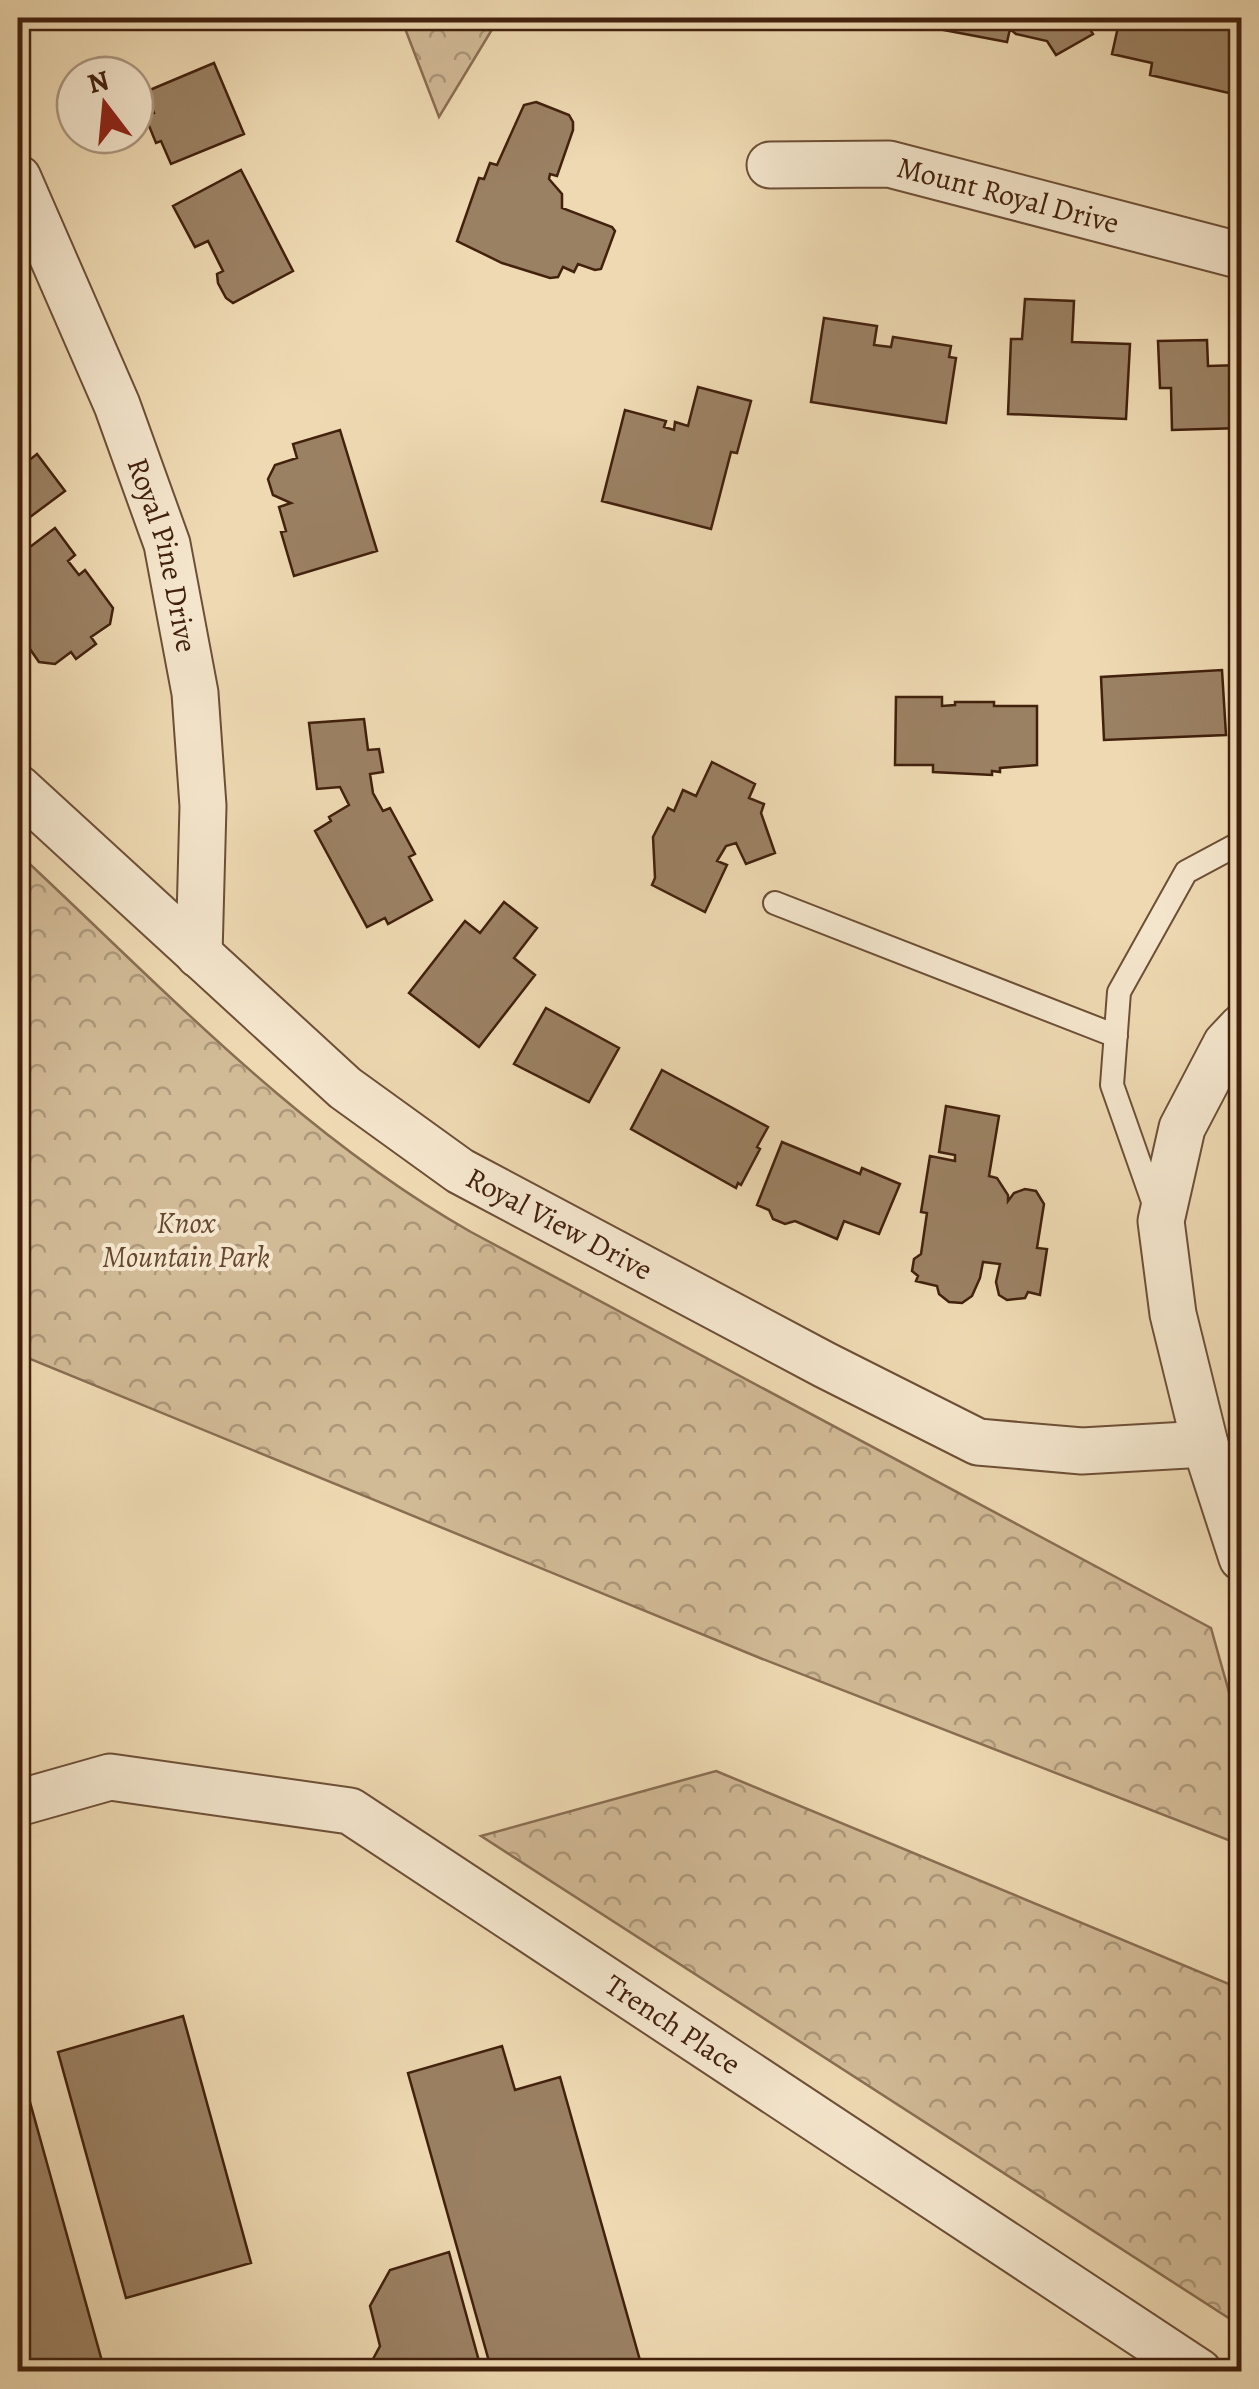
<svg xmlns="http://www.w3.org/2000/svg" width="1259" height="2389" font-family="Alegreya,serif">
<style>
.forest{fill:url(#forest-crowns);stroke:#8a6e52;stroke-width:2.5}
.building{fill:#9b8163;stroke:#42210d;stroke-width:2.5}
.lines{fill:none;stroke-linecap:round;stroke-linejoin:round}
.lane-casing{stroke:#6d4f36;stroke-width:26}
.street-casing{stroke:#6d4f36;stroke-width:49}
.lane{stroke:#f4e6cd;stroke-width:22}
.street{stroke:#f4e6cd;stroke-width:45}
.labels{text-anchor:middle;stroke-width:8;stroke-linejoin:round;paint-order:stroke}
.street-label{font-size:30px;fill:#42210d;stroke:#f4e6cd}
.park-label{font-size:30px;font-style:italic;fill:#66472f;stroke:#f4e6cd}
</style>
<defs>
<pattern id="forest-crowns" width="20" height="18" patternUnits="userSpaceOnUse" patternTransform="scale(2.5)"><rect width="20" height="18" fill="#d1ba96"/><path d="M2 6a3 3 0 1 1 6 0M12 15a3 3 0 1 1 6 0" fill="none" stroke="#ab9779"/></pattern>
</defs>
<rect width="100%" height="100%" fill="#eed9b2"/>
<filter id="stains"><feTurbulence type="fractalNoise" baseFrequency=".002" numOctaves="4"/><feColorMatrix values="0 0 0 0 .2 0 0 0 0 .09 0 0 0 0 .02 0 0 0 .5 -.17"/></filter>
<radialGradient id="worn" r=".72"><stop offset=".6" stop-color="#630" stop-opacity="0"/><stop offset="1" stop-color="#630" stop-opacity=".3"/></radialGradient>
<!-- forest -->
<path class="forest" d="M401,18H499L439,117Z
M18,853C162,987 299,1134 471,1232L1211,1628L1241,1735V1845L760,1658L18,1354Z
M716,1771L1241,1989V2326L481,1836Z"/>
<!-- building -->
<path class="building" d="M784,18H830V19L785,25Z
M913,18H1083L1093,34L1056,55L1047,41L1016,34L1010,29L1007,42L912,24Z
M1120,18H1217L1242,23V96L1150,75L1152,63L1112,54Z
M214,63L244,134L171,164L161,141L156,143L145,116L154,113L145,92Z
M536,102L569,115L573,122V130L557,176L550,174L549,179L562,194V208L612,227L615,231L601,269L595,270L578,264L574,272L563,267L558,277L550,278L502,263L457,241L479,178L484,179L490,163L497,165L524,105Z
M241,170L293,271L233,303L226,298L218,283L217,274L223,271L208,241L195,247L173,206Z
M1025,299L1074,301L1072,342L1130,344L1126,419L1008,414L1011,339H1022Z
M824,318L877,326L874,345L891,347L893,337L951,346L949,357L956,358L946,423L811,402Z
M1207,340L1208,366L1242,365V428L1172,430L1171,388H1160L1158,341Z
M698,387L751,401L737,453L731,452L711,529L602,501L625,410L666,421L664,427L674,430L675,422L688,426Z
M340,430L377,551L294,576L281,532L286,531L279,507L291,503L273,495L268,479L275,465L297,458L293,444Z
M37,454L65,491L18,526V469Z
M55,528L75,555L68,561L79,575L85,570L113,608L110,624L91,637L96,644L76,659L71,652L55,664L39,662L18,632V556Z
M1222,670L1226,735L1104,740L1101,677Z
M896,697H942V706L955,705V702H994V706H1037V765L1000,768V772L992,771V775L933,772V765H895Z
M364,719L368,750L379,749L383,772L370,774L373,793L383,811L390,808L415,854L409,857L432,900L388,924L385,918L367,927L315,831L331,821L329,817L349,805L340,787L317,789L309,723Z
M712,762L755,784L749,798L764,804L761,813L775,853L746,864L736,843L726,846L717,861L727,865L705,912L652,885L655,878L653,837L668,808L674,811L683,790L696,796Z
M504,902L537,928L514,958L535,975L479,1047L409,993L465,921L480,933Z
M546,1008L619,1048L589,1102L514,1064Z
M662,1070L768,1127L757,1147L760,1149L741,1185L738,1183L736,1188L631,1129Z
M946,1106L999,1116L989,1176L997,1178L1008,1195V1201L1014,1193L1025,1189L1036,1191L1044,1204L1037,1248L1047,1249L1040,1295L1028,1292L1025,1298L1007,1300L999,1295L996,1282L1000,1264L983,1262L980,1278L972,1296L962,1303L949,1302L939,1294L937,1286L916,1281L918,1276L912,1271L914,1259L921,1254L927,1213L921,1212L930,1156L955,1161V1155L939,1152Z
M782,1142L860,1174L862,1168L900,1184L879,1234L844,1221L837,1239L795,1221L785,1224L773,1219L769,1210L757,1205Z
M183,2016L251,2263L126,2298L58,2052Z
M502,2046L515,2090L560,2077L643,2371L492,2372L408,2073Z
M18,2059L105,2372H18Z
M449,2252L482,2372H366L380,2346L370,2306L390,2270Z"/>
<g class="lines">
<defs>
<path id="lane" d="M775,903L1116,1036
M1156,1210L1112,1085L1119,992L1186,872L1242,842"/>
<g id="street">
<path id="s1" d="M770,165L889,164L1242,256"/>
<path id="s2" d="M18,178L117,405L167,544L195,693L203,806L199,955"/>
<path id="s3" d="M18,788L345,1088L460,1171L825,1365L978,1442L1082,1451L1205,1444"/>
<path d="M1242,1027L1226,1044L1182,1128L1161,1221L1173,1314L1205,1444L1242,1558"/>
<path id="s4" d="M18,1803L110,1777L350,1811L1199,2372"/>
</g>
</defs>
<!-- lane casing -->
<use href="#lane" class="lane-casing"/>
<!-- street casing -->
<use href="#street" class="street-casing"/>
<!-- lane -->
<use href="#lane" class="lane"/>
<!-- street -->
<use href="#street" class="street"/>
</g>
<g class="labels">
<!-- street labels -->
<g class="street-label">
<text dy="10" stroke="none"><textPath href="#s1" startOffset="242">Mount Royal Drive</textPath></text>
<text dy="10" stroke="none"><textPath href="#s2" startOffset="405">Royal Pine Drive</textPath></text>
<text dy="10" stroke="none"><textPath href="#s3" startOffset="698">Royal View Drive</textPath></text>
<text dy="10" stroke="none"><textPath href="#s4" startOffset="725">Trench Place</textPath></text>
</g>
<!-- park labels -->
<g class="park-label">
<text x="186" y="1233">Knox<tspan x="186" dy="34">Mountain Park</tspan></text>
</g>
</g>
<!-- margin -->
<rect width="1259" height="2389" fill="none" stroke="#eed9b2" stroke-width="60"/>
<rect x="20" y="20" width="1219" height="2349" fill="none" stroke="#42210d" stroke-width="5"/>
<rect x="30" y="30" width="1199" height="2329" fill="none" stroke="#42210d" stroke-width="2.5"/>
<!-- north arrow -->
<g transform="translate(105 105) rotate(344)"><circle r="48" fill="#f4e6cd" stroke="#ad9780" stroke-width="2.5"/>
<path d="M0-8L18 38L0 25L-18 38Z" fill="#8f2418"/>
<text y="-15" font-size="28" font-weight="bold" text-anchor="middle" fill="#42210d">N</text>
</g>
<rect width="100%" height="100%" filter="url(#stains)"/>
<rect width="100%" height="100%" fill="url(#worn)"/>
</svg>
